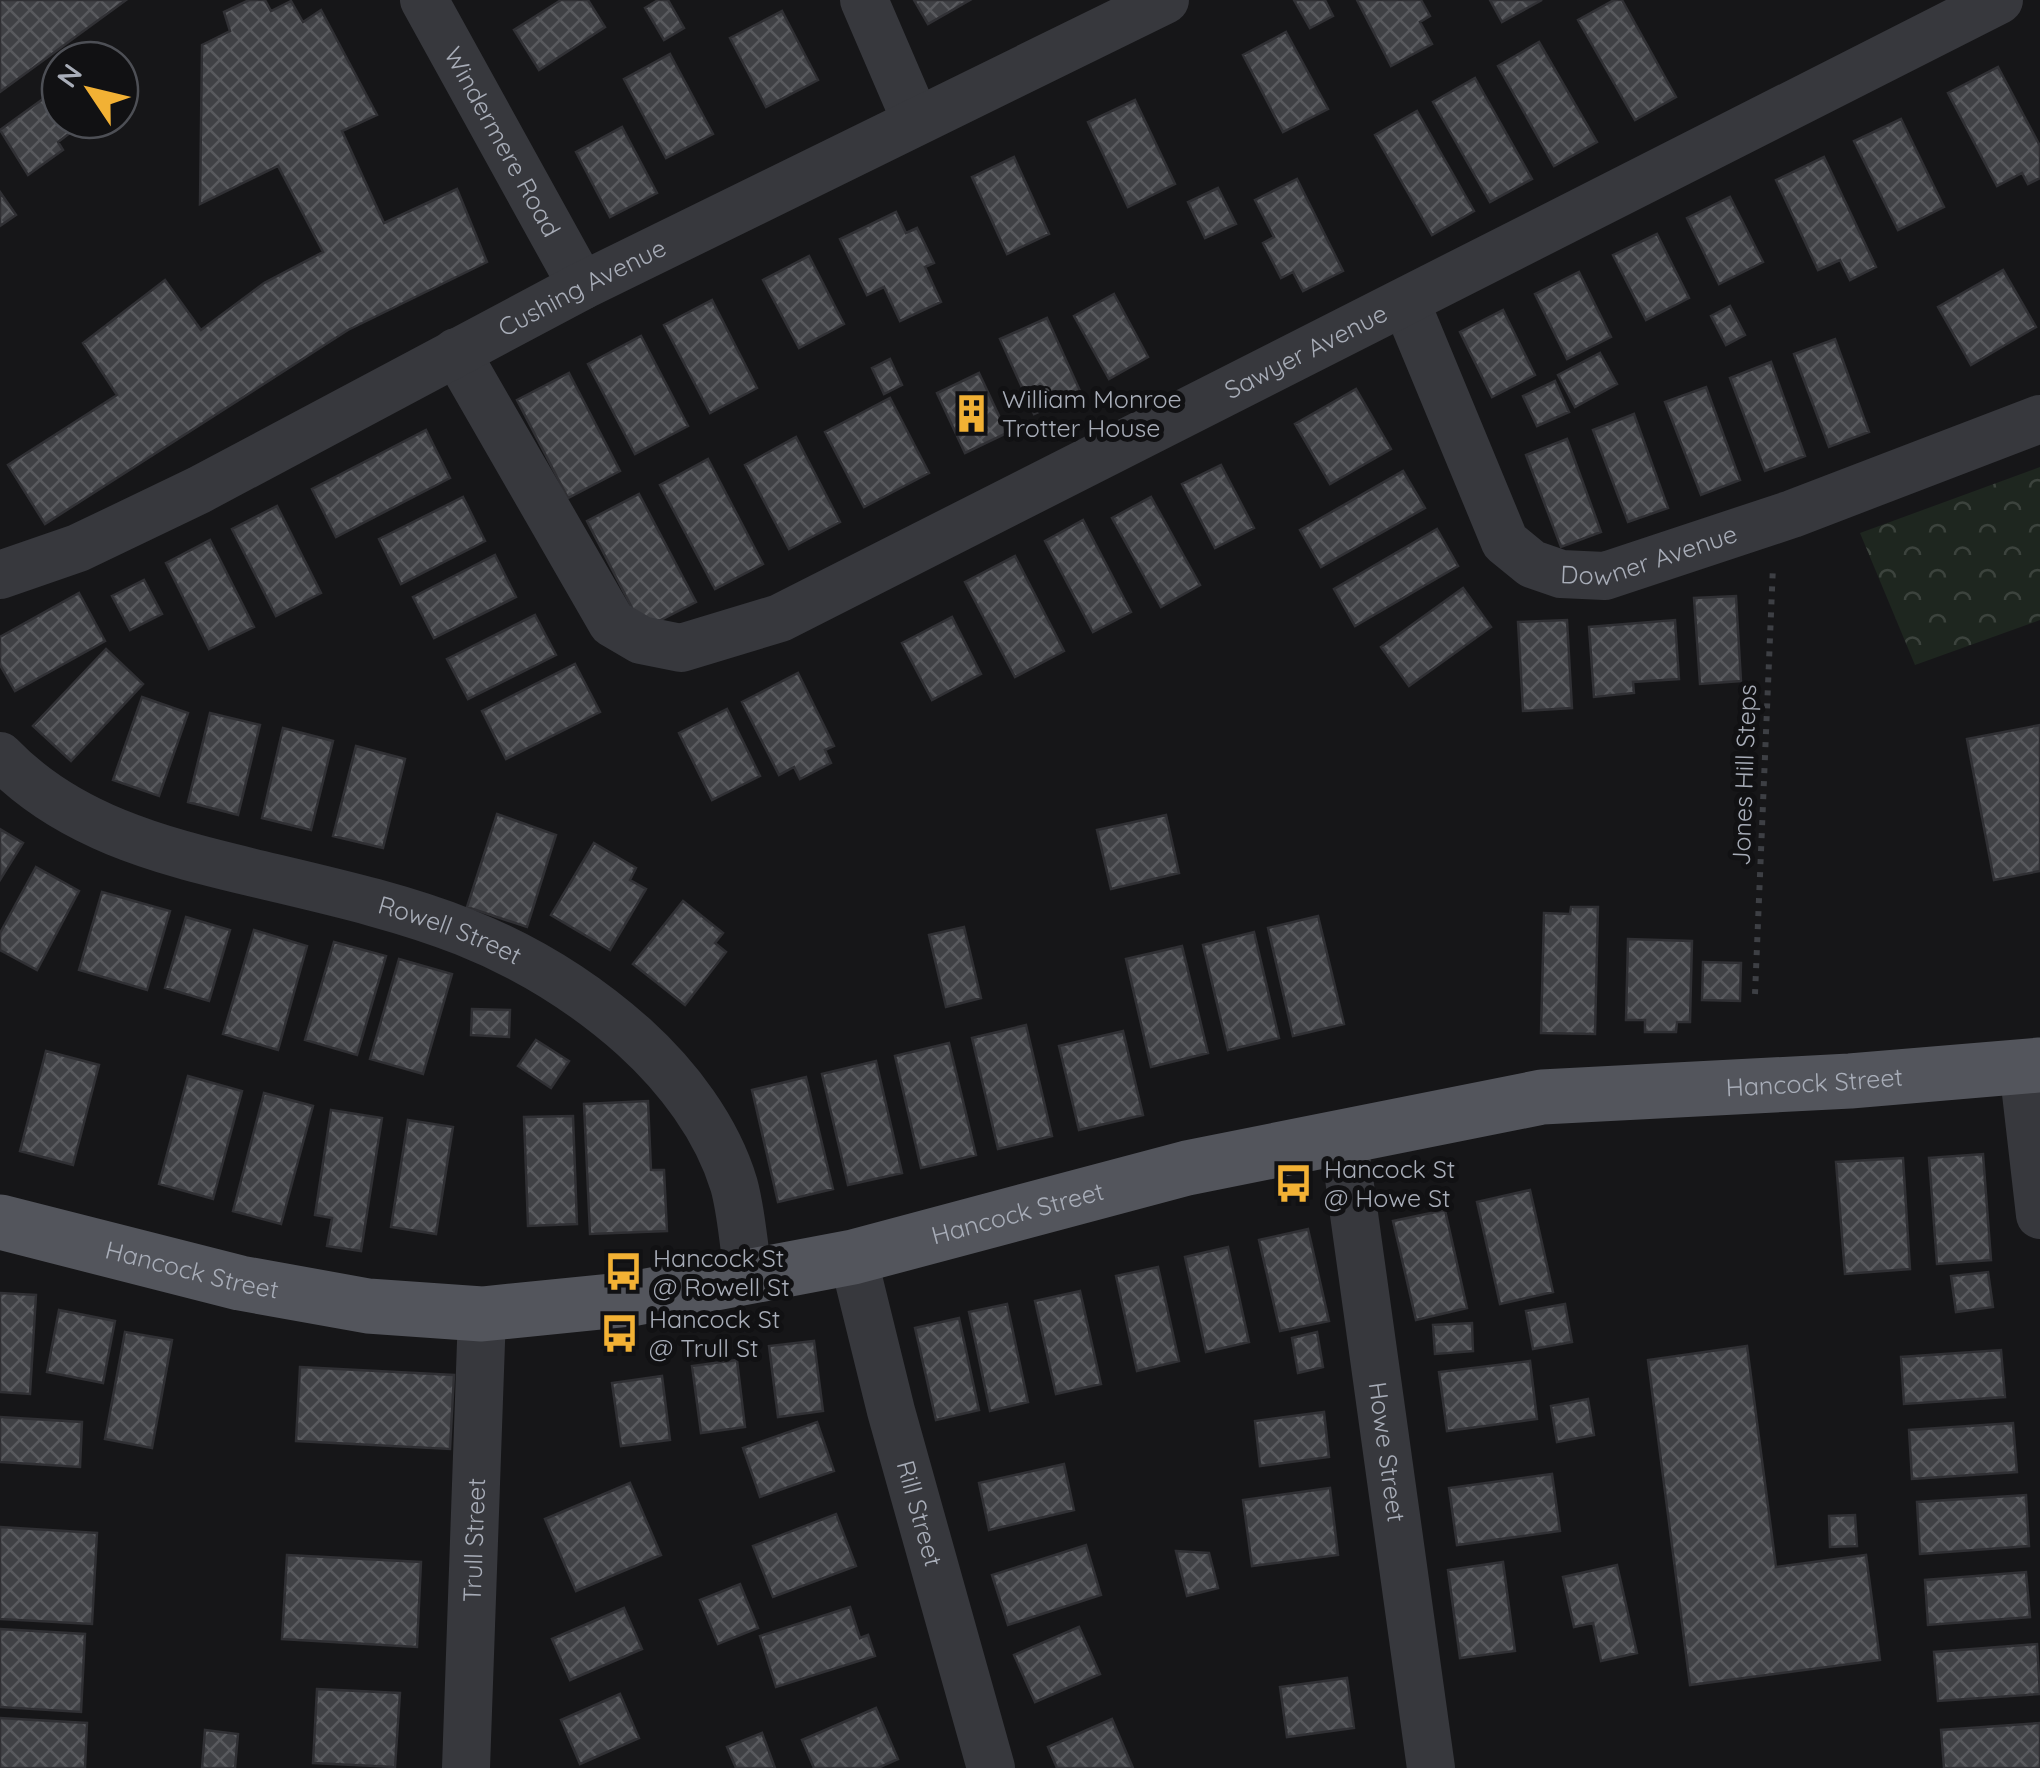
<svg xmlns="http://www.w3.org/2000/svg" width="2040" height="1768" font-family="Quicksand,sans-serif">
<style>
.forest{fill:url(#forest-crowns)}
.building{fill:url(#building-cross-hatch);stroke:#303034;stroke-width:2.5}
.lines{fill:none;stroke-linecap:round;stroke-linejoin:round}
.path{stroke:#3d3f44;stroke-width:6;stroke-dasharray:5 8;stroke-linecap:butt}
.minor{stroke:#37383d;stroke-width:48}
.major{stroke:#53555c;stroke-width:55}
.labels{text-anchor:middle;stroke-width:10;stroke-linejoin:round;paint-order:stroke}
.street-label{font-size:25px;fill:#a8adb8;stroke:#111113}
.poi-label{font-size:25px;fill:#a8adb8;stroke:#111113;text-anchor:start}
</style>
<defs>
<pattern id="forest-crowns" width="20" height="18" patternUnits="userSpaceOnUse" patternTransform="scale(2.5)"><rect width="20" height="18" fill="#1e261f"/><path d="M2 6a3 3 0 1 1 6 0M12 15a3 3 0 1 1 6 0" fill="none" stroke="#3c433d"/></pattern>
<pattern id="building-cross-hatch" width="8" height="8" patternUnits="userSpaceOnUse" patternTransform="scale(2.5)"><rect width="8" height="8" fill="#404145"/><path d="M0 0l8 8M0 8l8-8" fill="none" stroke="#595a5e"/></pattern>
</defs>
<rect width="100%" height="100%" fill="#161618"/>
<!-- forest -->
<path class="forest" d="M2040,467V620L1915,665L1860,533Z"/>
<!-- building -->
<path class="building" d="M0,0H126L0,92Z
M249,0H265L271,11L291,1L303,22L321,10L377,115L342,131L384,223L457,189L487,262L348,330L45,524L8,465L117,395L83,343L165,280L201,330L264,283L323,252L278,166L200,204L202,45L230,31L224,12Z
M561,0H588L605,27L539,70L514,30Z
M658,0H668L684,28L664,40L645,8Z
M914,0H970L928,24Z
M1294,0H1325L1333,16L1310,28Z
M1357,0H1421L1430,16L1420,22L1432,44L1391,66Z
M1490,0H1542L1502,22Z
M1614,0H1622L1676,97L1635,120L1578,20Z
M782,11L818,80L766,107L730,38Z
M1286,32L1328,109L1283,132L1243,55Z
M1539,42L1597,142L1554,166L1498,66Z
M670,54L713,134L666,158L624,79Z
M1998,67L2040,146V178L2028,184L2022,173L1997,186L1948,93Z
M1475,78L1532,179L1490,202L1433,102Z
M54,91L60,99V120H75L79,126L58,142L63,150L28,175L0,130Z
M1135,100L1175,184L1128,207L1088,122Z
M1417,111L1474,211L1432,235L1375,135Z
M1901,119L1944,207L1898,230L1854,141Z
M622,127L657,193L610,217L576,152Z
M1014,157L1049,234L1007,254L972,177Z
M1824,157L1876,267L1850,280L1840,260L1818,270L1776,180Z
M1297,179L1343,271L1303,291L1293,272L1281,278L1263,243L1274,237L1255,200Z
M1218,188L1236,224L1205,238L1188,202Z
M0,192L16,215L0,226Z
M1730,197L1763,262L1719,284L1687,218Z
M896,212L906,233L917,228L934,263L925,267L941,302L900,321L884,287L867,295L840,239Z
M1657,234L1689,298L1646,320L1613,255Z
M809,256L844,324L799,348L763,280Z
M2003,270L2036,327L1971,365L1938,307Z
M1579,272L1611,337L1567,359L1535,294Z
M1114,294L1148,357L1109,379L1074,316Z
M712,300L757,388L710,413L664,325Z
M1730,306L1745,335L1726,345L1711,316Z
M1503,310L1535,375L1492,397L1460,332Z
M1047,318L1081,393L1034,414L1000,339Z
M641,336L688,426L635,454L588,364Z
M1835,339L1869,432L1829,447L1794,354Z
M1600,353L1617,384L1575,407L1558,375Z
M890,359L902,385L884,394L872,368Z
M1771,362L1805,456L1765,471L1730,378Z
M569,373L620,471L568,498L517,400Z
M979,373L1007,433L965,453L937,393Z
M1555,381L1569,412L1537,426L1523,396Z
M1706,387L1740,480L1701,495L1665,402Z
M1356,389L1391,449L1330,484L1295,424Z
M890,398L929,473L864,507L825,432Z
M1634,414L1668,508L1628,522L1593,430Z
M426,430L450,478L336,537L312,489Z
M796,437L840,522L789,549L745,465Z
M1567,439L1601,532L1561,547L1526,455Z
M708,459L763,564L715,589L660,485Z
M1221,465L1254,528L1215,548L1182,484Z
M1403,471L1425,508L1321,567L1300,530Z
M639,494L696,602L643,629L587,521Z
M463,497L485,541L401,584L379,539Z
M1151,497L1200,585L1161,607L1112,518Z
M277,506L321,593L276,616L232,529Z
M1083,520L1131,612L1093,632L1045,541Z
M1437,529L1458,566L1355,626L1334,589Z
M210,540L254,627L209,649L166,563Z
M495,555L516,597L434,638L413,597Z
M1015,556L1064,651L1015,677L965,582Z
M144,580L162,614L130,630L112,596Z
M1463,588L1491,627L1409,686L1381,647Z
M79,593L105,641L15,691L0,665V637Z
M1736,596L1741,681L1700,684L1694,598Z
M535,615L556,655L468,699L447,659Z
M952,617L981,674L932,700L902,643Z
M1567,620L1572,708L1523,711L1518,622Z
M1675,620L1679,679L1633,682L1634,693L1594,697L1589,627Z
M106,649L143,684L71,761L33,726Z
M575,664L600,712L506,759L482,711Z
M798,673L834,746L825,750L831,763L800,779L794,767L779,775L742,702Z
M142,697L188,713L159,796L113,780Z
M727,709L760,776L712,800L679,733Z
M210,713L260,725L238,815L188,802Z
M2040,725V871L1994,880L1967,739Z
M283,728L333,741L311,830L262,818Z
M356,746L405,759L383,848L333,836Z
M497,814L556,835L527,927L467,907Z
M1166,815L1179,873L1111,889L1097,830Z
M0,829L23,843L0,880Z
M594,843L636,868L630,880L646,889L610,950L551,915Z
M36,867L79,891L37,970L0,950V933Z
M102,892L170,911L147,990L79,970Z
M683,901L723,933L715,943L726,952L685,1005L633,964Z
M1571,907H1598L1595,1034L1541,1033L1544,913L1570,914Z
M1318,916L1344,1024L1293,1036L1268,928Z
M186,917L230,930L209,1001L165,988Z
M964,927L981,998L946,1007L929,935Z
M254,930L307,946L278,1050L223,1034Z
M1254,932L1279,1038L1228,1050L1203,945Z
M1628,939L1692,941L1690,1022H1677L1676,1032H1645V1020H1626Z
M334,942L386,956L357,1055L305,1040Z
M1182,946L1208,1053L1151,1067L1126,959Z
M399,959L452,974L423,1074L370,1059Z
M1703,962L1741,963L1740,1001L1702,1000Z
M472,1009L510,1010L509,1037L471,1035Z
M1026,1025L1052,1136L998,1149L972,1038Z
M1123,1031L1143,1115L1079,1130L1059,1046Z
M536,1040L569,1061L551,1088L518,1066Z
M949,1043L976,1155L921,1168L895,1056Z
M46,1051L99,1065L73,1165L20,1151Z
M876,1061L902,1173L848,1185L822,1074Z
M188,1076L242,1091L213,1199L159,1184Z
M806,1077L833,1189L778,1202L752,1090Z
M264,1093L313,1106L281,1224L233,1211Z
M648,1101L651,1170H664L667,1231L590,1234L584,1104Z
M331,1110L382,1118L361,1251L327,1246L332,1218L315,1215Z
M573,1116L577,1224L528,1226L524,1117Z
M408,1120L453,1127L436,1234L391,1227Z
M1983,1154L1991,1260L1937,1264L1929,1158Z
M1903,1158L1910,1269L1845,1274L1836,1162Z
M1530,1190L1553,1292L1500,1304L1477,1202Z
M1445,1210L1467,1308L1416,1320L1393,1221Z
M1308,1229L1329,1321L1280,1331L1259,1240Z
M1228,1247L1249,1342L1206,1352L1185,1257Z
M1158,1267L1179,1361L1137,1371L1116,1276Z
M1988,1272L1993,1307L1956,1312L1951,1276Z
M1080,1291L1101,1384L1056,1394L1035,1301Z
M0,1293L36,1295L30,1394L0,1392Z
M1007,1304L1028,1402L990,1411L969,1312Z
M1565,1304L1572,1342L1533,1349L1526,1311Z
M59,1310L115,1321L103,1383L47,1372Z
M959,1318L979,1410L936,1420L915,1328Z
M1472,1323L1473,1351L1435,1354L1433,1325Z
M125,1332L172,1340L152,1448L105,1439Z
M1317,1332L1323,1367L1298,1373L1292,1338Z
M814,1341L823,1411L778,1417L769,1346Z
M1747,1346L1776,1567L1866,1555L1880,1660L1690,1685L1648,1360Z
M2001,1350L2005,1397L1904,1404L1901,1357Z
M737,1360L745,1427L701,1433L692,1366Z
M1530,1361L1537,1419L1447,1431L1439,1372Z
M300,1367L454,1375L450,1449L296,1441Z
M662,1376L670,1440L621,1446L612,1383Z
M1588,1399L1594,1435L1557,1442L1551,1406Z
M1324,1412L1329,1457L1260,1466L1255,1421Z
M0,1417L82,1422L80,1467L0,1462Z
M817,1422L834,1471L760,1497L743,1448Z
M2013,1423L2017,1472L1912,1479L1909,1430Z
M1064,1464L1074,1510L989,1530L979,1483Z
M1552,1474L1560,1531L1457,1545L1449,1488Z
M630,1483L661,1555L576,1591L545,1519Z
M1330,1488L1338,1555L1252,1566L1243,1500Z
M2026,1495L2029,1546L1920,1554L1917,1502Z
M836,1514L856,1566L773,1597L753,1546Z
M1855,1515L1857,1546L1830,1547L1829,1516Z
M0,1527L97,1533L92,1624L0,1619Z
M1086,1545L1101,1595L1008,1625L992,1575Z
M1176,1551L1209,1553L1218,1588L1187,1596Z
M287,1555L421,1562L417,1647L282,1639Z
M1503,1562L1515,1651L1460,1658L1448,1570Z
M1617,1565L1637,1653L1601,1661L1593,1623L1574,1627L1563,1577Z
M2026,1572L2030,1617L1928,1625L1925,1580Z
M740,1584L758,1628L718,1644L700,1600Z
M850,1607L860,1638L868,1635L875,1656L776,1687L760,1636Z
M624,1608L642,1649L570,1680L552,1639Z
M1079,1627L1100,1674L1035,1702L1014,1655Z
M0,1629L85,1634L81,1712L0,1707Z
M2037,1644L2040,1694L1938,1701L1934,1652Z
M1347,1678L1354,1728L1287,1737L1280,1687Z
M317,1689L400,1693L395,1767L313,1763Z
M620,1694L639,1738L580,1764L561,1720Z
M876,1708L898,1759L878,1768H814L802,1740Z
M0,1718L87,1723L85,1768H0Z
M1112,1719L1133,1768H1057L1048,1747Z
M2040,1723V1768H1944L1941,1730Z
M205,1730L238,1734L235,1768H202Z
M762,1733L775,1768H736L727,1747Z"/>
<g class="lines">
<!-- path -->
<path class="path" d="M1755,994L1773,566"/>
<!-- minor -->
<g class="minor">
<path id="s1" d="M424,0L582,286"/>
<path d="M864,0L916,121"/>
<path id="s2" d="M1406,303L1505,542L1532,564L1561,574L1605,576L1792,514L2040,419"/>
<path id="s3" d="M456,352L612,623L641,640L681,648L780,618L1999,0"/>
<path id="s4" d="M0,575L78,548L199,490L582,286L1165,0"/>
<path id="s5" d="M0,756C67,826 158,850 250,872C401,908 514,930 634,1037C677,1076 717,1128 734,1185C742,1214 743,1246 749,1275"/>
<path d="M2023,1067L2040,1215"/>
<path id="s6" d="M1343,1135L1431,1768"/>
<path id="s7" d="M853,1257L891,1411L991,1768"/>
<path id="s8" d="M466,1768L482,1314"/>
</g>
<!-- major -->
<path class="major" id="s9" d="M0,1222L240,1283L368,1306L482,1314L631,1299L853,1257L1187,1168L1542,1097L1850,1081L2040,1065"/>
</g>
<!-- icons -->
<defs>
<symbol id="building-bare" viewBox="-9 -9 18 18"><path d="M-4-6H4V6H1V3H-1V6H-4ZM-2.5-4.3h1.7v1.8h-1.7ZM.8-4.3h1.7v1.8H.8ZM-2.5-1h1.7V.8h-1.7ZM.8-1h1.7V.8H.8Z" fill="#f2b134" stroke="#111113" stroke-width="2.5" paint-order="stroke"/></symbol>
<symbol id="bus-bare" viewBox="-9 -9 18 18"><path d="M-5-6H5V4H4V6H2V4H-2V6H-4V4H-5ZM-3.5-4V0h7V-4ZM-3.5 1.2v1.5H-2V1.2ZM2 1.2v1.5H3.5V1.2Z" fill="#f2b134" stroke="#111113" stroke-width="2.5" paint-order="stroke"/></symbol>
</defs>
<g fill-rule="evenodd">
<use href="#building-bare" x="944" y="386" width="55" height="55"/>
<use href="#bus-bare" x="1266" y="1156" width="55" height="55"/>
<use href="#bus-bare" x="596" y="1244" width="55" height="55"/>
<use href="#bus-bare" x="592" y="1306" width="55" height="55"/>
</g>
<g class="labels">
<!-- street labels -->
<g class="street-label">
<text dy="9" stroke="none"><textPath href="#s1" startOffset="162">Windermere Road</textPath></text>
<text dy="9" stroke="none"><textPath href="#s4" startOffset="650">Cushing Avenue</textPath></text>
<text dy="9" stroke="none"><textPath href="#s3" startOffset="1080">Sawyer Avenue</textPath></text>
<text dy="9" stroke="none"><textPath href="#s2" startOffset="415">Downer Avenue</textPath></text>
<text transform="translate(1744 775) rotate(-88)" y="9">Jones Hill Steps</text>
<text dy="9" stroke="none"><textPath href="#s5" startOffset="488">Rowell Street</textPath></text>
<text dy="9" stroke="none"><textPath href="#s9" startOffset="1848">Hancock Street</textPath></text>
<text dy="9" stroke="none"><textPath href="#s9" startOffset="1038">Hancock Street</textPath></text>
<text dy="9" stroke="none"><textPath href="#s9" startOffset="198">Hancock Street</textPath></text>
<text dy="9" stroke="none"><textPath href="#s6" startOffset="320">Howe Street</textPath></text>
<text dy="9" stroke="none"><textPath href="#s7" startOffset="265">Rill Street</textPath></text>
<text dy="9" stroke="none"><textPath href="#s8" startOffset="228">Trull Street</textPath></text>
</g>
<!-- poi labels -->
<g class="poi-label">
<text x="1002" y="408">William Monroe<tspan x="1002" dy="29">Trotter House</tspan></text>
<text x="1324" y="1178">Hancock St<tspan x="1324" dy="29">@ Howe St</tspan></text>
<text x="653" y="1267">Hancock St<tspan x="653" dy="29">@ Rowell St</tspan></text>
<text x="649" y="1328">Hancock St<tspan x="649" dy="29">@ Trull St</tspan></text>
</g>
</g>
<!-- north arrow -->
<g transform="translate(90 90) rotate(305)"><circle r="48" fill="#111113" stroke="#4d4f55" stroke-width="2.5"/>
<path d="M0-8L18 38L0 25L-18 38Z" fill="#f2b134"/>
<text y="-15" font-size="28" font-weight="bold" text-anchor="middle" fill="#a8adb8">N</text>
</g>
</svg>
